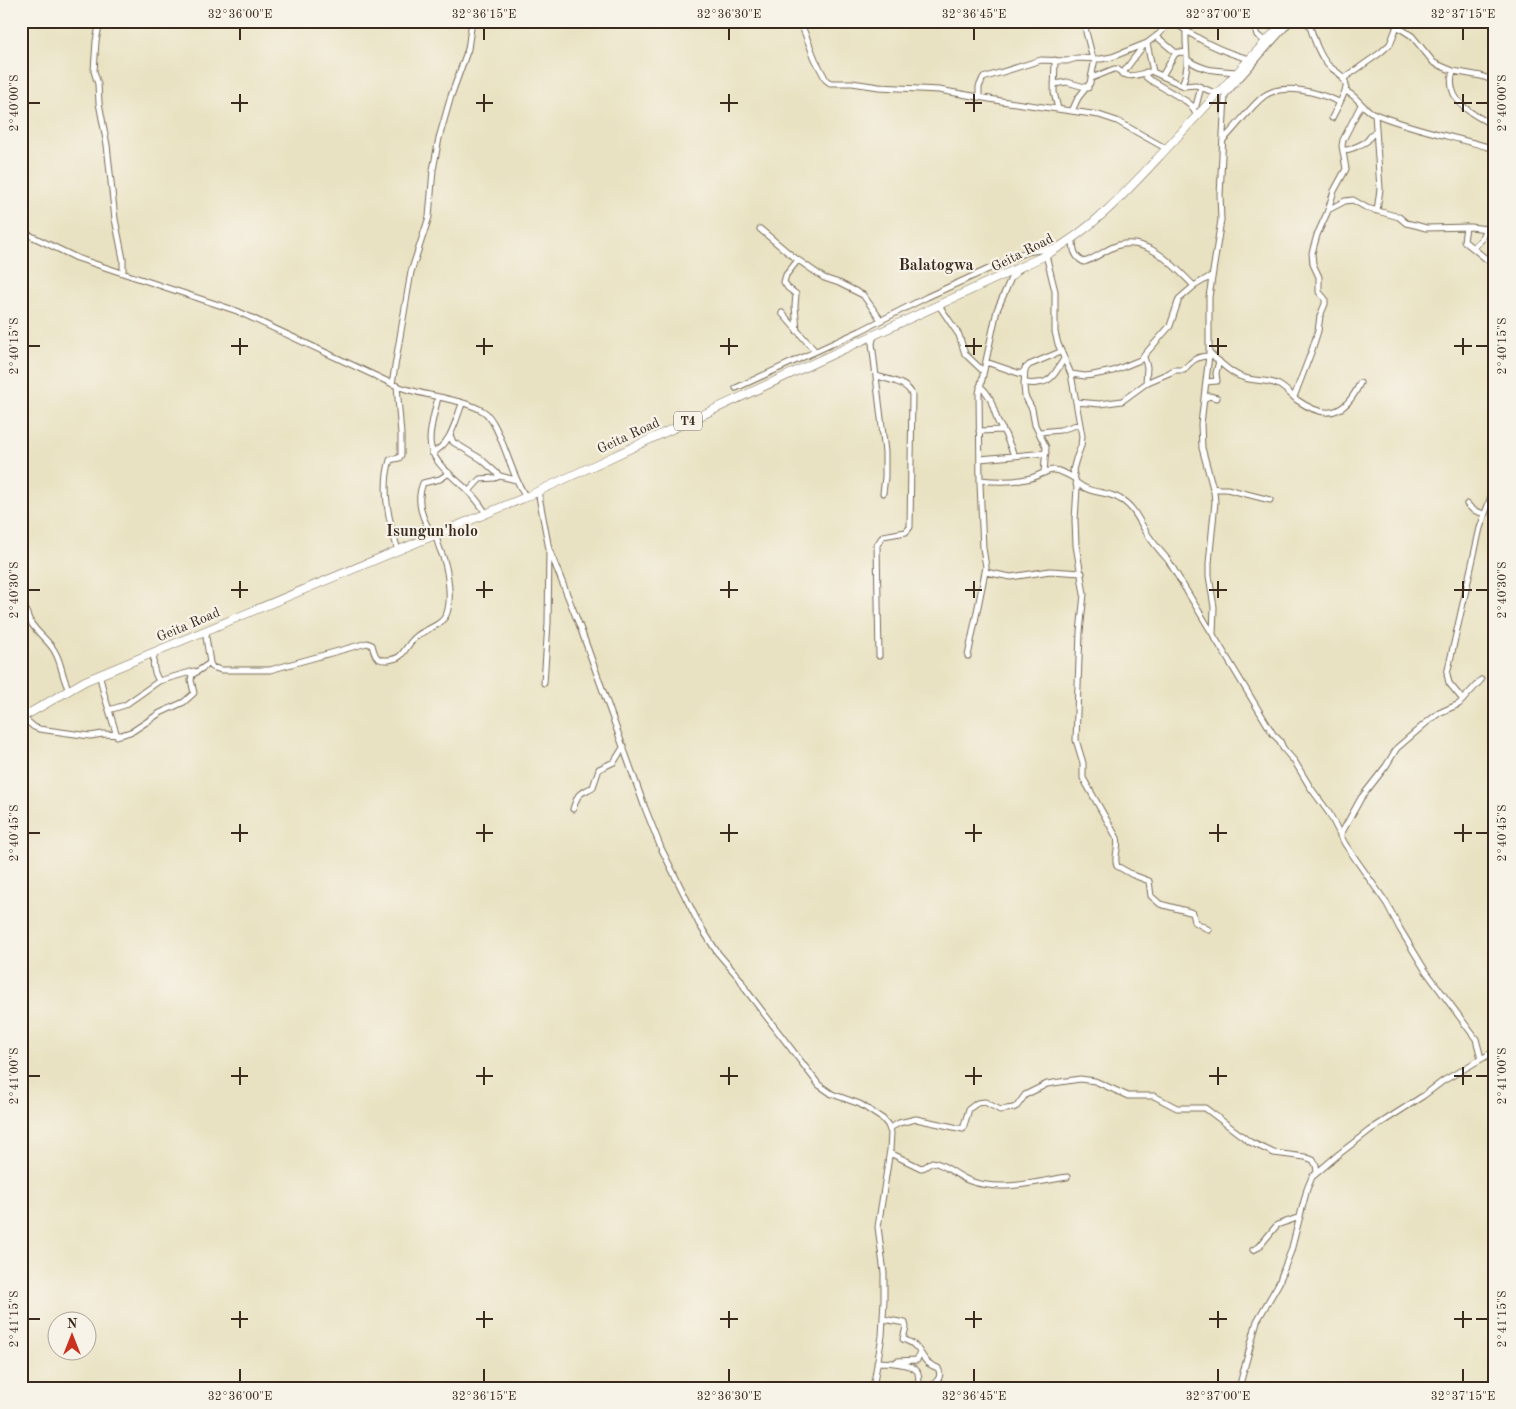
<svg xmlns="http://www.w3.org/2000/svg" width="1516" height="1409" font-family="'Old Standard TT',serif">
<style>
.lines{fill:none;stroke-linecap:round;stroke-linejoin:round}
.minor-casing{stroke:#786a57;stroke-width:7}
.highway-casing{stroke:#786a57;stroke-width:9}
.minor{stroke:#fff;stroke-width:5}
.highway{stroke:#fff;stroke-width:8}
.ticks{fill:none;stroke:#3b2a1e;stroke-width:2}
.labels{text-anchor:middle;stroke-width:4.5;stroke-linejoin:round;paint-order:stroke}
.shield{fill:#f7f3e8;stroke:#73665b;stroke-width:1}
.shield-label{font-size:12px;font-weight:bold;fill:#3b2a1e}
.street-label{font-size:14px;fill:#3b2a1e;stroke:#f7f3e8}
.quarter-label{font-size:16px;font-weight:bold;fill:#3b2a1e;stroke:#f7f3e8}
.neatline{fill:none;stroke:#3b2a1e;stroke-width:2}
.ticks-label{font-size:12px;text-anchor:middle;fill:#3b2a1e}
</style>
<rect width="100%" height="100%" fill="#f7f3e8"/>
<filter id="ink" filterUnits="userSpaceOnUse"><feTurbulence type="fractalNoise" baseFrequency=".02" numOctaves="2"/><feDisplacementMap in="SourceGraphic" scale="10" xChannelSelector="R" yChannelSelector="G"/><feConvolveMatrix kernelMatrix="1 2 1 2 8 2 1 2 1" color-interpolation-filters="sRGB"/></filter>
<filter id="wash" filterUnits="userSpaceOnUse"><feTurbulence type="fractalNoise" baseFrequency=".0096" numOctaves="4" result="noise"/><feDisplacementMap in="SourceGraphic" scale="20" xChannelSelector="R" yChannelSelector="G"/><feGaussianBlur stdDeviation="1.12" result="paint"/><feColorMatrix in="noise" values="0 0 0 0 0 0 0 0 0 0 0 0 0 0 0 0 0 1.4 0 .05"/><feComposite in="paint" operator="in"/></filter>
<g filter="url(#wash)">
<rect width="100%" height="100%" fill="#e9e2c2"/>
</g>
<g filter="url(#ink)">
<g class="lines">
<defs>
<path id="minor" d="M100,21L96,41L94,71L98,84L99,103L107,145L115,219L123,259V273
M800,21L815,59L826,80L830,83H852L879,87L939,90L1001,101L1099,115L1117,121L1167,149
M1085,21L1086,32L1093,59
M1173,21C1196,39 1221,52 1250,59
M1252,21L1257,35L1266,42
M1308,21C1313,35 1318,54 1328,65C1334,71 1345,75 1346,85C1347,92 1335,111 1332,118
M1389,21L1412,36L1434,63L1453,71L1481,76L1495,81
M1490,21L1495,26
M1156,36L1176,53
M1147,43L1153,72L1184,86L1196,85L1217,94
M1055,60L1054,92L1058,109
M1188,60C1206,72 1217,70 1238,72
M1453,71C1444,101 1473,115 1495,126
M1146,72V77L1150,80L1186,101L1191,105L1197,116
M1122,74L1144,45
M1162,76L1175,54L1179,52L1186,53
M1092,78L1114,69H1117C1130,80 1134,75 1149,72
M1343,79L1380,53L1390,44L1399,21
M1054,84L1067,82L1088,88
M1182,85C1191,65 1185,52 1186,31
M1345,91C1357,95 1362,109 1375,114C1414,130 1455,137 1495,149
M1226,94L1291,21
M979,97V87L983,78L1041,60L1067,61L1077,58L1101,59L1112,57L1147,43L1159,34L1171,21
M1191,106H1196L1201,87
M1072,111L1078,98L1090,83L1095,59
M1375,114L1380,189L1377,211
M1224,139C1238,125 1249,108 1264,96C1283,82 1320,93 1339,102
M1343,150C1348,151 1363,144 1367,141C1370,137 1372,134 1376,131
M1328,210L1345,201L1353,200L1367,208L1399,217L1406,223L1415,225L1426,228L1471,227L1494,230
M1466,227L1464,241L1495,266
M1495,228L1493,236L1495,240
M760,229L791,255L824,278L839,283L863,295L881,320
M21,231L77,258L237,311L397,386C422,396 460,398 483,411C500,421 511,477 526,497
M1073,239C1073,249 1074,257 1084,262C1097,258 1107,248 1119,245C1150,237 1175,267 1194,286
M1473,248L1481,240L1486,228
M1046,255L1055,291V332L1058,344L1071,374L1082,436L1081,446L1076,459L1073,470L1077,488L1075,520L1076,545L1084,594L1080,632L1076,740L1083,763V778L1117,838C1120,847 1113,857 1117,866L1133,875L1149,881L1151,896L1160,904L1190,912L1193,913L1195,922L1209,930
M941,305L940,307L959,335L965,354L983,371
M782,313L815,351
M797,331L795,306L796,294L788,288L784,282L786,275L798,260
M874,336L872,343L885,452V477L883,493
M1209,352C1217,360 1232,374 1242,377C1254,382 1268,379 1279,385C1286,389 1291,395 1297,400C1326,420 1345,416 1360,383
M1144,357L1147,367L1146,383
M986,362L1021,374L1029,365L1060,352
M1025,368L1024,386L1025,396L1032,409L1035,425L1046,447L1044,473
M1071,374L1085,376L1093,375L1113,371L1140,360L1170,326L1179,299L1194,286L1211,276
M877,376C889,380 908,382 912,395L910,527L906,532L883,536L877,545L879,656
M1024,382C1029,384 1032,384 1037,383C1052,383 1056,371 1064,359
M1206,382L1217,381L1216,373L1219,361
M392,384L411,272L429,217L433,170L439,138L451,96L468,49L472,21
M397,386L401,434V455L399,458L390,460C381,489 389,522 398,550
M980,386L985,391L990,398L998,422L1005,434L1014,455
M736,388L860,331L927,297L1026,252L1055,248
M438,397C435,411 430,426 430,440C430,463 455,477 469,492C476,498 481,506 486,513
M1294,397L1312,350L1318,331L1320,316L1325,304V299L1319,292V277L1313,264L1312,253L1317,235L1327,213L1334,191L1346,169L1342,146L1343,140L1361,105
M1204,399L1209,396L1217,398
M1076,402L1100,404L1122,401L1148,382L1169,373L1174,370H1184C1191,361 1197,356 1209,356
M979,431L1003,430
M1040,432L1060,430L1080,424
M450,435L453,442L481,459L500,476L516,480
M1495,451L1492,463L1495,479
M432,453C451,444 455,422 462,404
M980,459L1046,453
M980,480C997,482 1015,482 1031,478C1039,476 1046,470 1054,470C1062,471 1069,475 1075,479
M1077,483C1092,495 1105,490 1120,499C1134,506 1140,523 1148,535C1154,544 1161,552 1168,560L1273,734L1280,741L1283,748L1295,762L1310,787L1329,813L1345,844L1387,904L1400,929L1425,970L1476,1039L1481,1058
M1213,488L1218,489H1227L1270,500
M469,491L480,479L495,478L500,476
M538,491L549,549L580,627L645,808L661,848L699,924L717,952L740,979L746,990L819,1085L832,1094L860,1104L883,1119L888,1125L891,1133L890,1150L878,1227L884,1273V1300L882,1336L873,1388
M1467,504L1473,510L1484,514
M433,536C423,520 415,502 423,483L440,479L449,473
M985,572L1011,577L1050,571L1082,573
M21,603C27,609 26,614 30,621C36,633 49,640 55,652C62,664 62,678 69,690
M207,630L206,637L210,663L212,667L221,670H270L367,643L372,645C375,656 376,661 389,660C393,659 397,659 400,656C406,650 409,642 417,636C428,627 445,626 448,609C451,597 448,572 444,560C442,552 435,542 437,534
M1213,634L1214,607L1209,576V563L1215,502L1214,492L1202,448L1201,424L1209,355V297L1221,220L1220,195L1225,95L1227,85
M155,652C152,663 153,671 159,681
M968,656L986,567L983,548L980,484L979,393L997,310L1011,278L1020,269
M103,674L100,677L104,694L117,736
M544,683L548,623L549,552
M1463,700L1449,683L1447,674L1480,528L1495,485
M109,710L125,705L159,681L194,671
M21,716L34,727L39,729L90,736L103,734L121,735L133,731L160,713L184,702L194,693L191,680L192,675L210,663
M573,809C579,791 578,795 593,787L599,769L614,762L624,746
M1340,836L1361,798L1386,766L1397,748L1426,723L1439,713L1459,704L1481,680
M890,1128L899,1123L916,1119L963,1129L969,1109L977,1103L985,1102L1000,1110L1013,1108L1017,1106L1025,1095L1047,1084L1080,1079L1095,1081L1128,1096H1154L1177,1108H1205L1250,1142L1274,1153L1305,1157L1313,1160L1316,1165L1317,1172
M890,1153L921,1168L925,1167L932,1162C946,1164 956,1176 970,1181C1000,1192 1037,1182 1067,1177
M1253,1250L1259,1247L1277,1225L1300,1217
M883,1319L905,1323L906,1327L903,1339C907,1341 911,1342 914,1345C925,1355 921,1362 938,1368C943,1378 936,1382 929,1388
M897,1361L917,1360L920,1352
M877,1362C886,1362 911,1363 917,1371C920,1375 918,1383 919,1388
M1239,1388L1257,1321L1279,1283L1284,1269L1291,1251L1307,1189L1312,1177L1339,1154L1370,1130L1423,1096L1443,1081L1495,1051"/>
<path id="highway" d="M21,718L85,681L526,497L1046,255C1096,227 1129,189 1168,147C1207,105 1246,63 1285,21"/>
</defs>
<!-- minor casing -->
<use href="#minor" class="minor-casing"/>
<!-- highway casing -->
<use href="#highway" class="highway-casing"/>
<!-- minor -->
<use href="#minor" class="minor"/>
<!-- highway -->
<use href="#highway" class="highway"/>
</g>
</g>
<!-- ticks -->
<path class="ticks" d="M240,28V40M484,28V40M729,28V40M974,28V40M1218,28V40M1463,28V40M240,94V112M484,94V112M729,94V112M974,94V112M1218,94V112M1463,94V112M28,103H40M231,103H248M476,103H493M720,103H738M965,103H982M1209,103H1227M1454,103H1472M1476,103H1488M240,338V355M484,338V355M729,338V355M974,338V355M1218,338V355M1463,338V355M28,346H40M231,346H248M476,346H493M720,346H738M965,346H982M1209,346H1227M1454,346H1472M1476,346H1488M240,581V598M484,581V598M729,581V598M974,581V598M1218,581V598M1463,581V598M28,590H40M231,590H248M476,590H493M720,590H738M965,590H982M1209,590H1227M1454,590H1472M1476,590H1488M240,824V842M484,824V842M729,824V842M974,824V842M1218,824V842M1463,824V842M28,833H40M231,833H248M476,833H493M720,833H738M965,833H982M1209,833H1227M1454,833H1472M1476,833H1488M240,1067V1085M484,1067V1085M729,1067V1085M974,1067V1085M1218,1067V1085M1463,1067V1085M28,1076H40M231,1076H248M476,1076H493M720,1076H738M965,1076H982M1209,1076H1227M1454,1076H1472M1476,1076H1488M240,1311V1328M484,1311V1328M729,1311V1328M974,1311V1328M1218,1311V1328M1463,1311V1328M28,1319H40M231,1319H248M476,1319H493M720,1319H738M965,1319H982M1209,1319H1227M1454,1319H1472M1476,1319H1488M240,1369V1382M484,1369V1382M729,1369V1382M974,1369V1382M1218,1369V1382M1463,1369V1382"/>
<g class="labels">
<!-- shield labels -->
<rect class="shield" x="674" y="411.5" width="28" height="19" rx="4"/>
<g class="shield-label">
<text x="688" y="425">T4</text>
</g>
<!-- street labels -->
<g class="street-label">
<text transform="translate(1022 252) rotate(-27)" y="5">Geita Road</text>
<text transform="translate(628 435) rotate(-25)" y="5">Geita Road</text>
<text transform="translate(188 624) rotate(-23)" y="5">Geita Road</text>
</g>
<!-- quarter labels -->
<g class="quarter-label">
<text x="936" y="270">Balatogwa</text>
<text x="432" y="536">Isungun'holo</text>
</g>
</g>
<!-- margin -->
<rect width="1516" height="1409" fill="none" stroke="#f7f3e8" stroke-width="55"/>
<!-- north arrow -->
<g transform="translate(72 1336)"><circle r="24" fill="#f7f3e8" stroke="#aca397"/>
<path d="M0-4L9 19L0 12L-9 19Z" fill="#c8321e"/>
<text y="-8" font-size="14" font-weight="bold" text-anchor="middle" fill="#3b2a1e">N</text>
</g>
<rect x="28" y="28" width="1460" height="1354" class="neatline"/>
<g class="ticks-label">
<text x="240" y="18">32°36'00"E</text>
<text x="484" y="18">32°36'15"E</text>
<text x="729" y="18">32°36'30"E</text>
<text x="974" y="18">32°36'45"E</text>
<text x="1218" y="18">32°37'00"E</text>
<text x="1463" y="18">32°37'15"E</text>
<text transform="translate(14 103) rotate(-90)" y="4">2°40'00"S</text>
<text transform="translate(1502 103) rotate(-90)" y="4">2°40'00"S</text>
<text transform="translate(14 346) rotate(-90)" y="4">2°40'15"S</text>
<text transform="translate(1502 346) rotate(-90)" y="4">2°40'15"S</text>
<text transform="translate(14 590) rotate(-90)" y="4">2°40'30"S</text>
<text transform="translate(1502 590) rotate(-90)" y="4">2°40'30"S</text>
<text transform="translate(14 833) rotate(-90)" y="4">2°40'45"S</text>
<text transform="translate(1502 833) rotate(-90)" y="4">2°40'45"S</text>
<text transform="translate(14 1076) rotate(-90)" y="4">2°41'00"S</text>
<text transform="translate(1502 1076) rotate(-90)" y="4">2°41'00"S</text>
<text transform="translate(14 1319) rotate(-90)" y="4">2°41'15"S</text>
<text transform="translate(1502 1319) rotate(-90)" y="4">2°41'15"S</text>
<text x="240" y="1400">32°36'00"E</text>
<text x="484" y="1400">32°36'15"E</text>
<text x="729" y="1400">32°36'30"E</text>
<text x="974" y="1400">32°36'45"E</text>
<text x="1218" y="1400">32°37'00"E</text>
<text x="1463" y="1400">32°37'15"E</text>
</g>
</svg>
